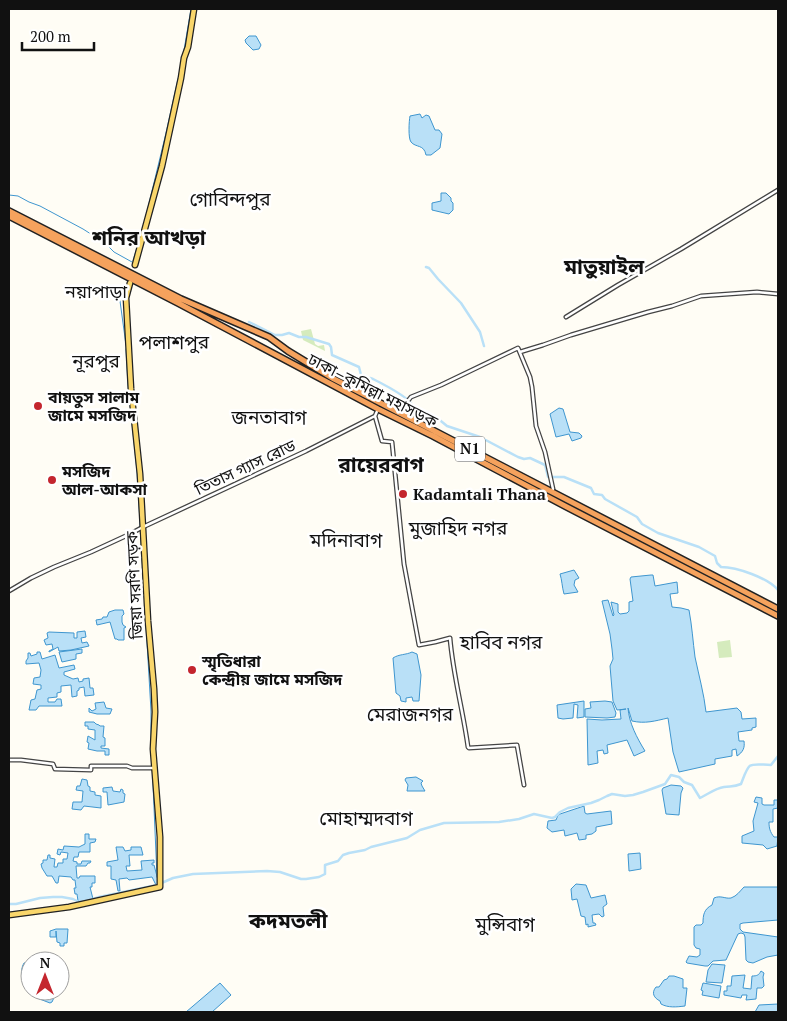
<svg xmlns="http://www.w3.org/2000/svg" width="787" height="1021" font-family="'PT Serif','Noto Sans Bengali',serif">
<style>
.green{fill:#d5ebbd}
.water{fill:#b9e0f7;stroke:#3f96cf}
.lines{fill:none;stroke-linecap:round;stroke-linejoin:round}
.stream{stroke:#3f96cf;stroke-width:1}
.canal{stroke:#b9e0f7;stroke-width:2.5}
.minor-casing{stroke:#444;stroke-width:5}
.major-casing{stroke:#222;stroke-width:7}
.highway-casing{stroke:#222;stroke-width:8}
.minor{stroke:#fff;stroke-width:2.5}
.major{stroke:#f9d66b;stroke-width:4.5}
.highway{stroke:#f5a25d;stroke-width:5}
.poi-dot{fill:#c4262e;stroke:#fff;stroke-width:2}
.labels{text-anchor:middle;stroke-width:5;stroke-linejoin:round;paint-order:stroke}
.shield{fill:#fff;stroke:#585858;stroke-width:1}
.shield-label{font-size:15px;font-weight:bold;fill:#111}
.street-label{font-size:16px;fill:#111;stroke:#fff}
.poi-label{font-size:16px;font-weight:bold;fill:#111;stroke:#fff;text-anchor:start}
.neighbourhood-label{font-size:18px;fill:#111;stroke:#fff}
.quarter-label{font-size:19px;fill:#111;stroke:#fff}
.district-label{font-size:21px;font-weight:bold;fill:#111;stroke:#fff}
</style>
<rect width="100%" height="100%" fill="#fffdf5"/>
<!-- green -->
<path class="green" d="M311,329L315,344L318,346L324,345L325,351L303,340L301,331Z
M730,640L732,657L719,658L717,642Z"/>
<!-- water -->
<path class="water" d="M249,36H256L261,45L259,49L253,50L246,43L245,40Z
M420,114L422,118L426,115L429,116L435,130H439L442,134L440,148L431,155H426C424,144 416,148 411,142C408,138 409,121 410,116Z
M441,193H446L451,198V201L453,203V210L449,214L432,210V203L441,201Z
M559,408L563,409L570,432L579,433L582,436L581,438L572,441L569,434L556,437L550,414Z
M574,570L579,578L575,580L574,585L578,592L564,594C562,587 562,580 560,574Z
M651,575H653L655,586L677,582L678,593L670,594L672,607L681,608L689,610C692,626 693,642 695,657C699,676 704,694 706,712L737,708L741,712L742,719L756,718V727L752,728V730L738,732L739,741H744C745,748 743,752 737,756L736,749L732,750V756L715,759V764L679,772L673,752L668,718C655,721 645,724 632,721L628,708C629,723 637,738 645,751L634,756L627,740L607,745L608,753L604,754L603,750L597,751L598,763L588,765L587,719L602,720L621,719L620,710L626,709L617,710L613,701L610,666L613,659L612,649L610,634L602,601L608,600L613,616L614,615L611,602L618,604V612L620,614L627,613L629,611V602L633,601L630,579L631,577Z
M115,610H123L124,614L122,616V622L123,625L126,627L124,628V640H118L117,639H115L110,622L97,625L96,620L102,619L103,617H107L109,612Z
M85,631L86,637L81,638L82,643L87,642L89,646L71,650L59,651L58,647L49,652V651L53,649L52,644L46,645L44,640L48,638L47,633L49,632L74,633V638H77V632Z
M82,649V653L76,654V659L62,662L59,652Z
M37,652H40L42,659L55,655L59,668L74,665L75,669L64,672V675L73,679L78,678L79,682L83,681V679L89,678L90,688H93L94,695L85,696L84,687L79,688V690L77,691V696L72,697L71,685L61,686V692L57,693V697L48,698V702H55L57,699H61L62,706H39L36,710H29L31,700L35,699L37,690L41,689V685L33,684L34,678L40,677L41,670L39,663L26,664V661L28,658V653H30L31,656L37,654Z
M412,652L417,654L421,675L419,701H413L412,697L406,698V702L401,701L400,696L396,693L393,658C399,654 406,655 412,652Z
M584,701V717L577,718L578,705L574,704L573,718L563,719L558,718L557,705Z
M605,701L612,702L616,713L615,717L607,718L585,717V709L591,708L590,702Z
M104,702L106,708L112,709L110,714H97L89,712V708L92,711L96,709L95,703Z
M85,722H94L96,724L99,725L100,726H104L103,737L105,738V746H101V748L109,749V755H105V751H97L88,749L89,743L87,742L88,736L95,740V730L88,729V726H85Z
M416,777L423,781L421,783L422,786L425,791H407L408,785L405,780L406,778Z
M82,779L87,780L88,786L90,787V791L95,792V795L101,796V808L84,806L81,810L72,809L73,802H82L83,791L76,790L77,786H80Z
M671,785L681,786L683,788L681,793L679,815L666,814L662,790L663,788Z
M112,787L113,791L120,792L121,789L123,790V793L125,794L124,802L108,805L107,792H103V788Z
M756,797L762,798V804L764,805H774V800H778V808L773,809V822H769C769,828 770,832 774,837H778L777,846L767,849L763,845L742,843V836L754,831L753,821L758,803L754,802Z
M584,806L585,813L587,814L611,811L612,824L596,827V831L592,834L586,835V839L579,840L577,833L565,836L564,830L552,832L547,828L548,821L556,820L558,815L560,814Z
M85,834H89V839H96L95,842L90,843V852H79L78,857H74L73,861L77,862V864H81L82,861H91L90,863H88L86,866H76L77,878H79L80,876H95V883H92V887H90L93,899L81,902L78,901L77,894H75L74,888H76L75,880H73L71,877L59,876L58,883H56L52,876H47L42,868L41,864L43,863V860H47L48,855H50V858L55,859L54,867H57L58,863H63V859H67L68,853L61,852L60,855L57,854L58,849L63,850L64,846L79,847L85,844Z
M116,847H123L125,851L131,850V847H141L143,855H129L130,866H126L127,871L142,870L141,861L154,860V863H152V865H154L159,884L156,885L152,877L129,880L127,878L119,879L120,891H118L116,880L111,879V866H107V862L118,860Z
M640,853L641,869L629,871L628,854Z
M576,884L586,885L591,898L605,895L607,904L603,907L604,916L602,917L599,914L592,915L593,923H595L596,925L588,927V924L586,925L585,917L581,916L577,899L572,900L571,889Z
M744,887H778V920L743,923L740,924V929L743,932L778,937V955L767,957L753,963L748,962L746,960L745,937L744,934L741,933L738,934L726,960L713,961L708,966H705L687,963L686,962L689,956L697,957L700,955V949L696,948L694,945V927L696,925H701L703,923C703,915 704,909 712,905L714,898C721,895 725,899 731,898C737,896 740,891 744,887Z
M56,929H68L67,943H64V946H60V943L57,942L56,931V937H50V931Z
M30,962V986L28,987C23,981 19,971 24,963Z
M712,964L725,965L722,983L706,982L708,970Z
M761,971L764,973L763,977L764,986L762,988H757L756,999L746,1000L747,995H742L741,998L724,995V991H727V986H731L732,976L745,975L743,988L751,989L752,976C757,976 759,975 761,971Z
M669,976H674L683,979V988H687L685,1006C677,1007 668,1008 661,1004L660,1001C654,998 651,993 656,987H659L664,980L667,979Z
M220,983L231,995L212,1012H186Z
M703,983L721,986L719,998L702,995L703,991L701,990Z
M38,991H57L52,1002L50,1003L37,998L36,994Z
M778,1004V1012H755L759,1005Z"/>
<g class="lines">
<!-- stream -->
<path class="stream" d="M183,56L191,9
M9,195L18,196L29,202L40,206L83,229L105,243L114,252L132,262
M133,261L144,224L166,133L180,70
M122,298L126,286
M120,301L126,345
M126,349L128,385L137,471L151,711V740
M152,761L157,877"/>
<!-- canal -->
<path class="canal" d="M426,267L429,268L438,279L461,303L480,332L484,346
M249,322L275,335H282L289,333L299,337H306L329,344L331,347L332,355L359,367L362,379L364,380L370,378L373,379C383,384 409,397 413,406L436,417L447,426L480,437L518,457L524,459L530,458L545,465L548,477H564L591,488L594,494L602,495L605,499L637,517L642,524L658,533L699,547L715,556L717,563L721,567C737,567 768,578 778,590
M9,904H16L40,898L53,897H62L73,899L79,902L87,901L99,897L157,885L173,878L193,874L267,871L280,872L301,879H306L319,877L325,874V865L338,861L343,855L349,853L365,850L371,847L407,838L420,830L444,823L499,822L519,819L534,814L552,818L555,817L560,812L568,808L591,803L599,800L607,796L612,794L625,796L633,795L643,792L665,784L671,775L679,777L684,782L692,785L700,798C708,794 716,788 724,787C732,786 734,787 741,784C750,761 747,764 771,765L778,756"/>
<defs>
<path id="minor" d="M566,317L618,285L681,249L778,190
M520,352L543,345L571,335L648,312L672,306L701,296L757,292L778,294
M402,412L407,402L411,397L441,385L518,348L530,377L532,387L536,426L545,452L553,489
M375,416L382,441L392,442L404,564L419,645L435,642L450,638C453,675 463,710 468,747L469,748L517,745L524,785
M9,591L31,578L54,567L91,552L130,534L143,527L306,451L375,416L378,409
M9,760H21L53,764L55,769L91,770V766H127L132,768H154"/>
<path id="major" d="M135,265L162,166L181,78L184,58L188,47L194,9
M9,915L69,907L160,887V837L153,749L155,712L154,689L148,621L140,474L131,389L126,298L130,283"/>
<path id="highway" d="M9,211L181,299L269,337L288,351L334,379L778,609
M9,216L178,303L378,409L433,436L565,506L778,616"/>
</defs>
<!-- minor casing -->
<use href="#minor" class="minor-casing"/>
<!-- major casing -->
<use href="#major" class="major-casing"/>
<!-- highway casing -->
<use href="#highway" class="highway-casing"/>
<!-- minor -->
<use href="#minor" class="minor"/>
<!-- major -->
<use href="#major" class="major"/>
<!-- highway -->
<use href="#highway" class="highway"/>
</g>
<!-- markers -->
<g class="poi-dot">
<circle cx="38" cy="406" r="5"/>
<circle cx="52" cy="480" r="5"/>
<circle cx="403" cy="494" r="5"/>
<circle cx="192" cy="670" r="5"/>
</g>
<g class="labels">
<!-- shield labels -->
<rect class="shield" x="455" y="436.5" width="30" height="25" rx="4"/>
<g class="shield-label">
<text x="470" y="454">N1</text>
</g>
<!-- street labels -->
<g class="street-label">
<text transform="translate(373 390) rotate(27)" y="6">ঢাকা–কুমিল্লা মহাসড়ক</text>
<text transform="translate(245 467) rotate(-25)" y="6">তিতাস গ্যাস রোড</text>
<text transform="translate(134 585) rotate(-93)" y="6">জিয়া সরণি সড়ক</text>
</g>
<!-- poi labels -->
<g class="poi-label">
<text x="48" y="403">বায়তুস সালাম<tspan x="48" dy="18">জামে মসজিদ</tspan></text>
<text x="62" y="477">মসজিদ<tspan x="62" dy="18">আল-আকসা</tspan></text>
<text x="413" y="500">Kadamtali Thana</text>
<text x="202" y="667">স্মৃতিধারা<tspan x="202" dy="18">কেন্দ্রীয় জামে মসজিদ</tspan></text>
</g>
<!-- neighbourhood labels -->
<g class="neighbourhood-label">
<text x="96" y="298">নয়াপাড়া</text>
</g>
<!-- quarter labels -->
<g class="quarter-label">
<text x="230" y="206">গোবিন্দপুর</text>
<text x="174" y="349">পলাশপুর</text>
<text x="96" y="368">নূরপুর</text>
<text x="269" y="424">জনতাবাগ</text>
<text x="458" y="535">মুজাহিদ নগর</text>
<text x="346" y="547">মদিনাবাগ</text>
<text x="501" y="649">হাবিব নগর</text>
<text x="410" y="721">মেরাজনগর</text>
<text x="366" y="825">মোহাম্মদবাগ</text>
<text x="505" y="931">মুন্সিবাগ</text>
</g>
<!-- district labels -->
<g class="district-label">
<text x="149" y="245">শনির আখড়া</text>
<text x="604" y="274">মাতুয়াইল</text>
<text x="381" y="472">রায়েরবাগ</text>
<text x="288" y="928">কদমতলী</text>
</g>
</g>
<!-- border -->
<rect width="787" height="1021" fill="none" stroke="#111111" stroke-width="20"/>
<!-- north arrow -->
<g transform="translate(45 976)"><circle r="24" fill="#ffffff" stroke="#a0a0a0"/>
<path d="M0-4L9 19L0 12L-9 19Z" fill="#c4262e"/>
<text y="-8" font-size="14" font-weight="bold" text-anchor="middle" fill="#111111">N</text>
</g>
<!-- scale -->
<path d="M22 42v8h72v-8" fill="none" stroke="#111111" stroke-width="2.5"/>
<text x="30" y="42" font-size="15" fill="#111111" stroke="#ffffff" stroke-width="4" paint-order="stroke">200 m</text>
</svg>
